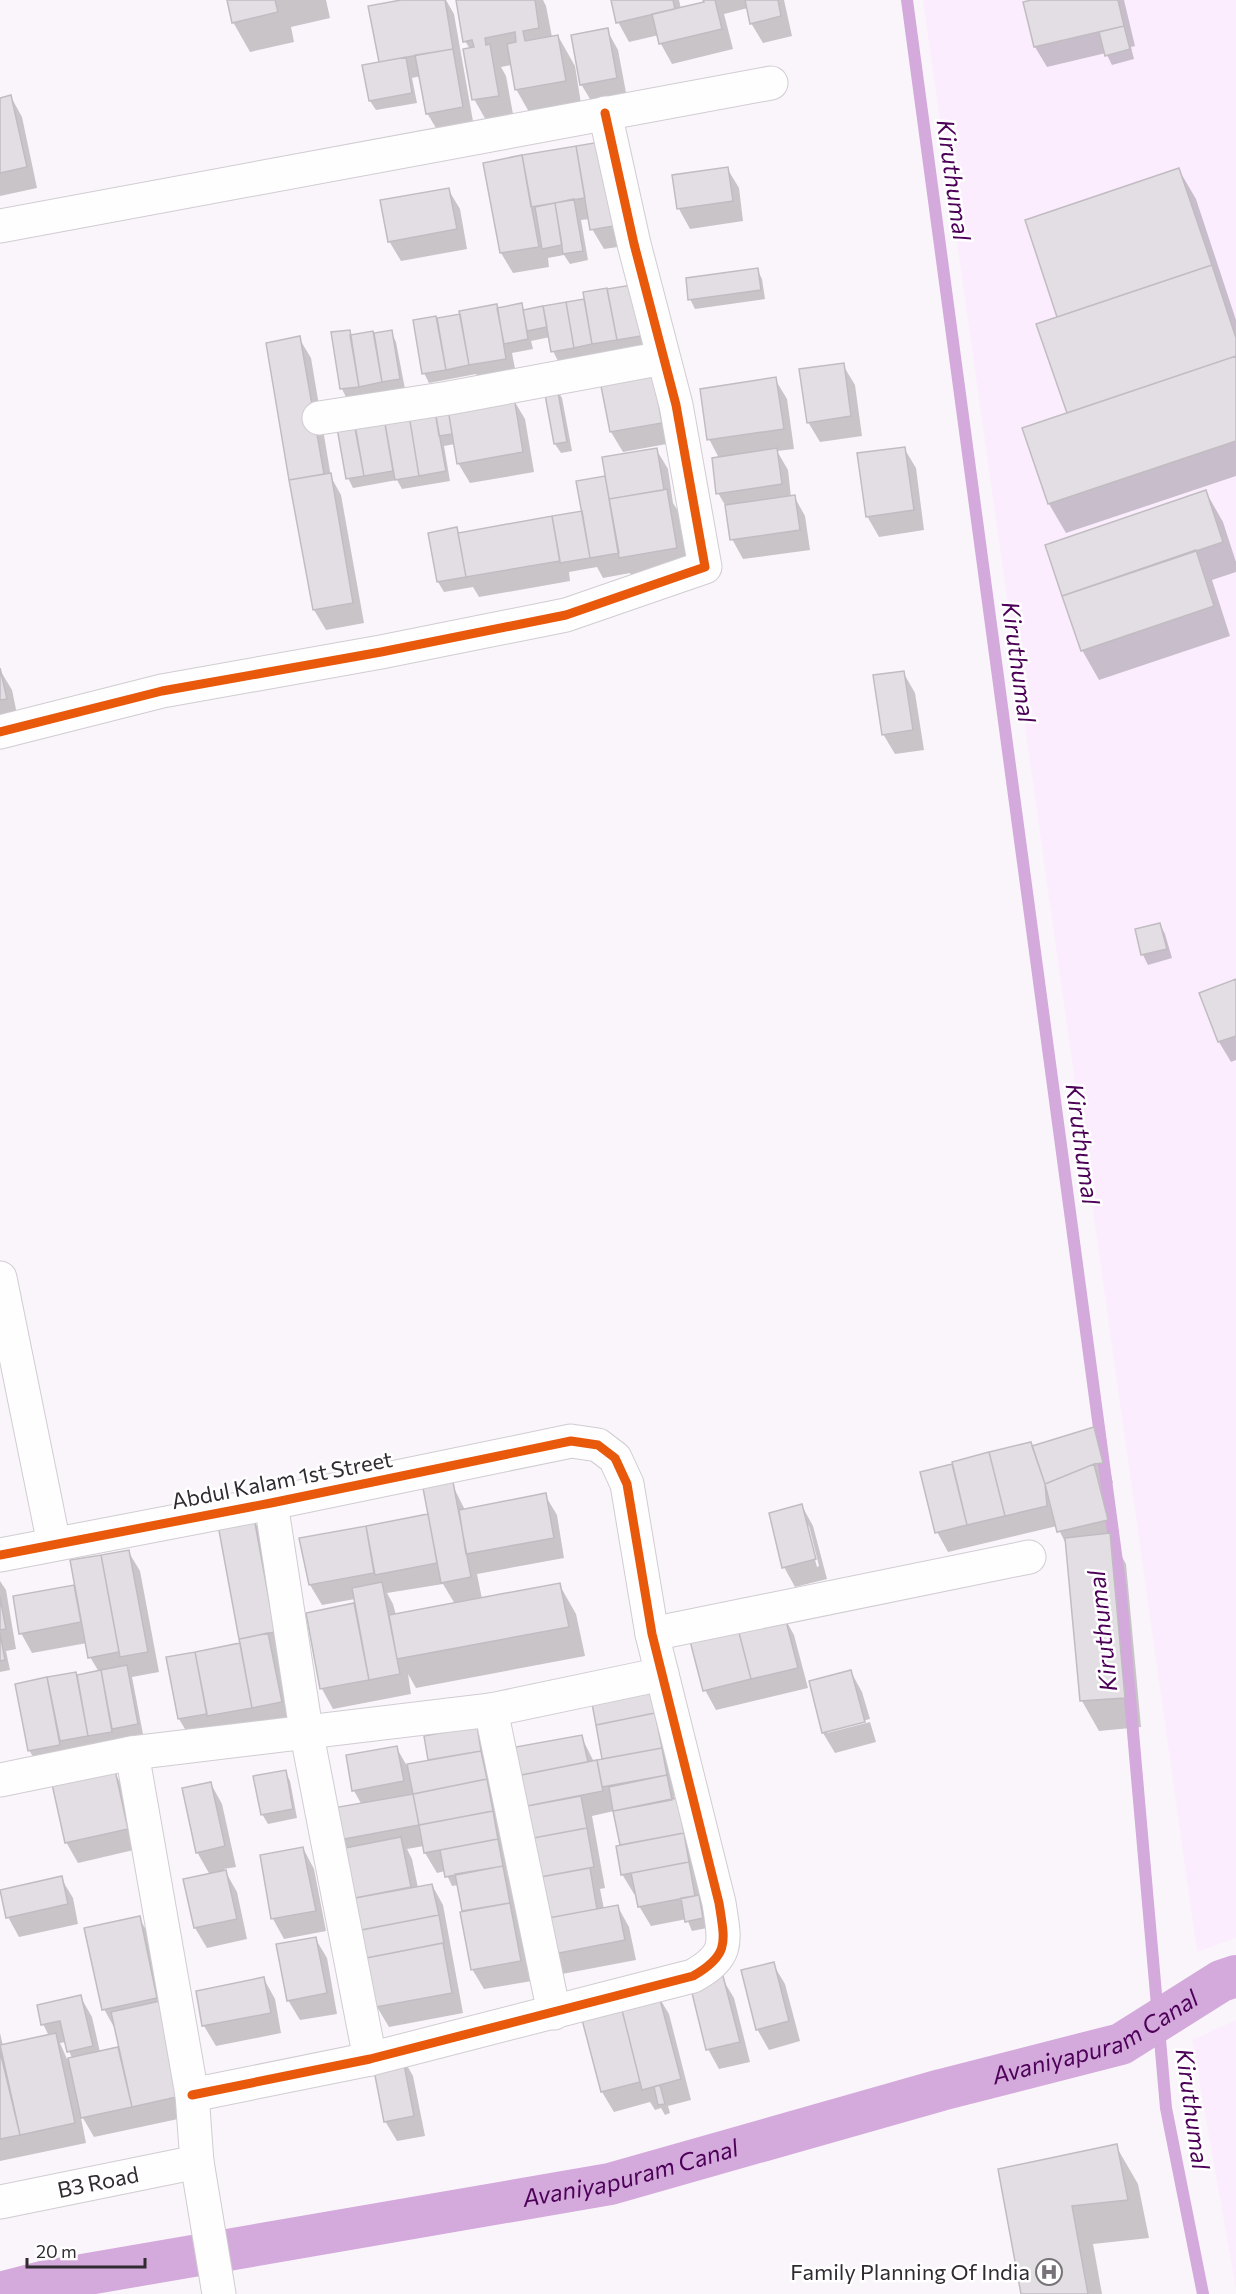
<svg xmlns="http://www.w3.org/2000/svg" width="1236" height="2294" font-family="Commissioner,sans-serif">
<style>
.built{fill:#fbedfd}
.shadow{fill:#0003;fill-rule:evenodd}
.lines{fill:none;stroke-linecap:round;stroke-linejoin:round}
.stream{stroke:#d4a9db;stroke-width:12}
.canal{stroke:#d4a9db;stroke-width:42}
.building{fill:#e3dee4;stroke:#c1bcc2;stroke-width:1.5}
.minor-casing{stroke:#d1ccd2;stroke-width:35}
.minor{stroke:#fefefe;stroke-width:33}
.cycleway-casing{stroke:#fff;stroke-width:13}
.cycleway{stroke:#e8590c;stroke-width:9}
.labels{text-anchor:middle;stroke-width:5;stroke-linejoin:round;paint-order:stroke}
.street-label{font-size:22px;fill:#302a31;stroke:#fff}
.poi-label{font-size:22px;fill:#302a31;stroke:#fff;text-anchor:end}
.water-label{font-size:24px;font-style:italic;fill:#4c0057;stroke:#fff}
</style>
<rect width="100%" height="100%" fill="#faf5fb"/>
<!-- built -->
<path class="built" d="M923,0H1236V1938L1197,1952Z
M1236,2020V2289L1192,2040Z"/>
<!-- shadow -->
<path class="shadow" d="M228,0H326L330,18L291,27L294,42L250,52L233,22Z
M410,0H446L454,14L474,127L439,133L427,113L421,76L412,78L417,103L376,110L370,101L380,63Z
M454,0H543L546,6L552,37L558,36L575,66L582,110L533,119L516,89L512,65L501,67L506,76L515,125L491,129L474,99L470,49L465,41L457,0Z
M613,0H679L681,9L705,3V0H784L792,36L763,43L751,23L748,8L724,14L733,49L672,64L661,44L659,35L629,42L618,22Z
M1037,0H1124L1135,46L1131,47L1134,59L1112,65L1106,53L1047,67L1035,47L1024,3Z
M607,30L618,50L627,98L593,104L581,84Z
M11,97L22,117L37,188L0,196V99Z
M605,142L631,245L604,249L592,229L590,219L581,220L588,260L570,264L564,255L548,258L549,267L513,273L501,253L485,164Z
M727,168L739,188L743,221L690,229L679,209L674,176Z
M1179,170L1196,199L1236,320V476L1066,533L1049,504L1024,429L1068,414Z
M448,189L460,209L467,249L401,261L389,241Z
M757,269L762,279L765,299L695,309L690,299Z
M637,285L651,344L558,361L553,351L550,337L531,341L533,349L512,353L517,379L482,385L476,374L429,383L424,373L436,320L521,305L524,311L586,300Z
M349,331L352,337L372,332L374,335L391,332L396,342L405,389L347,399L342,389L333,334Z
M299,338L311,358L331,477L341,495L364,623L326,630L314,610L267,344Z
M843,365L855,385L862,436L820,442L808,422Z
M652,374L672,443L623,452L611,432Z
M775,379L787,399L794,449L777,451L788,470L791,497L794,496L805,516L810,550L743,559L732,539L728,510L718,493L719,458L709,439Z
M556,388L562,398L572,451L561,453L555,444Z
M513,399L525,419L534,472L470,483L458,463L455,444L444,446L450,481L402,489L397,480L353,488L348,478L339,429L447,410L449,415Z
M904,448L916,468L924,530L879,537L867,516Z
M656,449L668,469L673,503L678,511L688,568L632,578L630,573L603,578L597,567L569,572L570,581L479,597L473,587L444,592L438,582L429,534L456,529L459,534L583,513L578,482L607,477Z
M1206,492L1223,522L1236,562V572L1212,580L1230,636L1099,680L1082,650Z
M0,670L12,690L18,719L0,722Z
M903,672L915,693L924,750L895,754L883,734Z
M1160,924L1165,934L1172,958L1148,965L1143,955L1136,930Z
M1236,981V1060L1231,1062L1219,1042L1201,994Z
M1093,1429L1104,1449L1113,1483L1105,1484L1119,1540L1113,1541L1126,1564L1141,1727L1099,1731L1082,1701L1068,1548L1057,1526L948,1552L937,1532L922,1474L1033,1448Z
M452,1484L465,1510L545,1495L557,1515L564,1558L477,1574L482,1599L559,1584L576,1614L585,1656L416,1688L408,1674L411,1694L333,1709L322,1689L308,1614L356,1604L355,1599L322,1605L310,1585L301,1540L429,1515ZM443,1584L455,1604L396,1615L393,1604L387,1593Z
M802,1506L813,1526L827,1579L795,1587L784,1567ZM806,1526H809L819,1566L817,1567Z
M254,1520L265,1540L292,1722L191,1739L179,1719L167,1659L241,1644Z
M128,1551L140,1571L159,1672L132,1677L143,1734L117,1739V1741L41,1770L29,1750L17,1685L75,1674L76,1676L99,1672L90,1657L87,1643L32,1653L21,1633L15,1597L76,1586L72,1562Z
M0,1581L6,1590L16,1649L6,1651L10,1670L0,1672Z
M783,1615L794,1635L808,1688L716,1710L705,1690Z
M851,1672L862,1692L870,1719L827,1730V1733L870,1722L876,1742L835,1753L823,1733Z
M650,1689L678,1795L674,1796L675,1800L687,1820L707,1928L692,1931L687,1919L651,1926L639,1906L637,1894H634L622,1874V1846L614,1811L592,1816L605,1888L600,1889L604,1909L618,1907L629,1927L636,1960L562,1974L512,1749L581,1736L594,1762L604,1760L593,1699Z
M476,1728L482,1738L508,1859L505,1860L508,1877L514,1887L532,1981L484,1989L472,1969L458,1885L452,1886L445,1871L437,1873L425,1853L424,1846L407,1849L412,1859L418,1888L432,1885L443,1905L463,2013L389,2027L377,2007L348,1852L340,1839L362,1805L354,1791L396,1747L407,1766L430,1762L426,1737Z
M114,1771L125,1792L138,1849L78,1863L66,1842Z
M285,1771L290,1781L297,1818L268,1824L262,1814Z
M211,1784L222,1804L236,1867L224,1869L237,1892L247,1939L207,1948L195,1928L185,1880L210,1875L197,1852Z
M303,1848L314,1869L326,1931L284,1939L273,1919Z
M61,1878L73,1898L78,1924L19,1937L8,1917Z
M139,1918L151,1938L192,2116L94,2137L80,2113L86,2143L0,2161V2033L3,2046L49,2036L43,2024L80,1996L92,2017L100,2052L120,2048L115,2029L104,2009ZM66,2042L69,2051L72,2058L67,2059L60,2043Z
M315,1938L327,1958L337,2014L300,2020L288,2000Z
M773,1964L785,1984L800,2041L769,2050L757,2029Z
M722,1978L734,1998L750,2062L719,2069L708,2049Z
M264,1979L275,1999L281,2033L216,2046L204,2026L198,1992Z
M657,1994L669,2014L691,2100L668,2106L670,2113L665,2115L661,2108L655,2110L650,2102L614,2112L602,2092L582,2013Z
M401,2055L413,2076L425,2136L397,2141L385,2121Z
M1116,2146L1138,2184L1149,2238L1093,2244L1102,2294H1024L1000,2170Z"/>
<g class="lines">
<!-- stream -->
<path class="stream" d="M907,0L1120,1584L1166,2108L1203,2294"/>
<!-- canal -->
<path class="canal" id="s1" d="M0,2293L42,2282L610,2184L941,2090L1121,2044L1221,1981L1236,1976"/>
</g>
<!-- building -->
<path class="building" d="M227,0H275L278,12L232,23Z
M401,0H445L453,49L379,62L368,6Z
M456,0H535L539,28L523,31L525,41L558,35L566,81L515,90L507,44L516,42L515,32L485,38L486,45L490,44L499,96L472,100L463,49L474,47L472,40L463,42Z
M611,0H673L675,9L616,23Z
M703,0H715L722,29L659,44L652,14L704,2Z
M745,0H778L781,16L750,24Z
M1031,0H1118L1124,26L1034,47L1023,2Z
M1124,26L1130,49L1105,56L1099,32Z
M608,28L617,78L580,85L571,35Z
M453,49L463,107L426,114L415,55Z
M406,57L412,93L369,101L362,65Z
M11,95L27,167L0,173V98Z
M606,141L620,225L590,230L576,146Z
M576,146L585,198L531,207L522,155Z
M522,155L539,247L500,253L483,163Z
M728,167L733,201L677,209L672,175Z
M1179,168L1212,265L1057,317L1025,220Z
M449,188L457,229L388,242L380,200Z
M574,199L583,251L563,254L555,203Z
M555,203L562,245L542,249L535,207Z
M1212,265L1236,338V356L1067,413L1036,324Z
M758,268L761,290L688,300L686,278Z
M638,284L647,335L617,340L607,289Z
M607,288L617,340L592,344L583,292Z
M584,299L592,344L574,348L566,302Z
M566,302L574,348L551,352L543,306Z
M522,303L528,339L504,344L497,308Z
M497,304L506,359L469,365L459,311Z
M543,306L547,327L527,331L523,310Z
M460,314L469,365L446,370L437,318Z
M436,316L446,370L422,374L413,320Z
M350,330L359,387L340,389L331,332Z
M392,330L400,379L382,382L374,333Z
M373,331L382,382L359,387L350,335Z
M300,336L324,474L289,480L266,343Z
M1236,356V441L1048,504L1022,428Z
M844,363L851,416L807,423L799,369Z
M653,372L662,423L610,432L600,381Z
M776,377L784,429L707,440L700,389Z
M557,387L567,442L554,444L544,389Z
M514,397L523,452L457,464L448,409Z
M448,409L452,434L439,436L435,411Z
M435,411L446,471L419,476L409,415Z
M409,415L419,476L395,480L384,418Z
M384,418L393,471L364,476L354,423Z
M355,425L364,476L346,479L337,428Z
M905,447L914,510L866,517L857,453Z
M657,448L664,490L609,499L602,457Z
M777,448L782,484L716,494L712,458Z
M331,473L353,603L313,610L289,480Z
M605,476L619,553L590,558L576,481Z
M667,489L677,548L619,558L609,499Z
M1206,490L1223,542L1062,596L1045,545Z
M795,495L800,530L730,540L725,505Z
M582,511L590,558L560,563L552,516Z
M552,516L560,561L466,577L458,533Z
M457,527L466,577L437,582L428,533Z
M1196,550L1214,606L1081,651L1062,596Z
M0,668L7,699L0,700Z
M904,671L913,730L882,735L873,675Z
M1160,923L1167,949L1141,955L1135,929Z
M1236,979V1036L1218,1042L1199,993Z
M1094,1427L1103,1463L1094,1464L1045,1484L1032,1446Z
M1031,1442L1045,1484L1047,1506L1005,1516L989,1452Z
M989,1452L1005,1516L967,1525L952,1462Z
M952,1464L967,1525L935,1533L920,1472Z
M1094,1464L1108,1520L1057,1532L1045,1484Z
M453,1482L471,1577L441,1583L423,1488Z
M546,1493L554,1538L466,1554L459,1510Z
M802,1504L816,1559L782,1568L769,1513Z
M428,1514L437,1563L375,1575L366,1526Z
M254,1518L275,1632L239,1639L218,1525Z
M366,1526L374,1573L309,1585L299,1538Z
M1110,1533L1125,1698L1080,1701L1065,1538Z
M129,1550L148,1652L120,1657L101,1555Z
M101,1555L119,1652L88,1658L70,1560Z
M382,1582L400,1674L369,1680L352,1588Z
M560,1583L569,1627L397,1659L389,1615Z
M74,1585L81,1622L19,1634L13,1596Z
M0,1597L6,1629L0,1630Z
M354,1603L369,1680L320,1689L306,1613Z
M784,1613L798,1668L751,1679L737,1625Z
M737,1625L751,1679L703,1691L689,1637Z
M0,1633L5,1660L0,1661Z
M268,1633L282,1702L252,1708L239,1639Z
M240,1643L252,1708L207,1716L195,1652Z
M195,1652L207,1714L178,1719L166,1657Z
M127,1665L138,1724L112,1729L101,1670Z
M101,1670L112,1732L88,1736L77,1675Z
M851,1670L865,1722L822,1733L809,1681Z
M76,1672L88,1736L60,1741L47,1677Z
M47,1677L60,1745L28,1751L15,1684Z
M650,1687L655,1713L596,1725L591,1698Z
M655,1713L662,1748L602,1759L596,1725Z
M477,1726L481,1751L428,1760L424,1736Z
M582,1735L588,1762L516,1776L510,1748Z
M397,1746L404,1781L352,1791L346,1755Z
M662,1748L667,1775L602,1787L597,1760Z
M481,1751L487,1779L413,1794L407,1764Z
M597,1760L603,1791L522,1807L516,1776Z
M115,1770L128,1829L65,1843L52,1784Z
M286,1770L293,1809L261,1815L253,1776Z
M667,1775L672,1800L613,1811L609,1787Z
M487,1779L493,1811L419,1825L413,1794Z
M211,1782L225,1846L196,1853L182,1788Z
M413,1794L419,1825L339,1840L333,1808Z
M581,1796L587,1828L528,1839L522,1807Z
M677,1798L684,1833L620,1845L613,1811Z
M493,1811L498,1839L424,1853L419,1825Z
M587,1828L594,1867L535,1878L528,1839Z
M684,1833L689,1862L621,1875L616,1846Z
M401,1837L411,1887L355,1898L345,1848Z
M498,1839L503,1866L445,1877L440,1850Z
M303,1847L316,1911L271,1919L260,1855Z
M689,1862L695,1896L638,1907L631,1873Z
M503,1866L510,1903L462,1911L455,1874Z
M590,1868L597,1909L543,1919L535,1878Z
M226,1870L237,1919L194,1928L183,1879Z
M62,1876L68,1904L6,1918L0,1890Z
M432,1884L439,1915L361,1930L355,1898Z
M699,1895L703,1918L685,1922L681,1898Z
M510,1903L521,1961L471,1970L460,1912Z
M618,1905L625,1940L549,1955L543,1919Z
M439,1915L444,1943L366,1958L361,1930Z
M140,1916L157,1998L102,2010L84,1928Z
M316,1937L327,1993L287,2001L276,1944Z
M443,1943L452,1993L376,2007L366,1958Z
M774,1962L789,2021L756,2030L741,1970Z
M723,1976L740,2042L706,2050L690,1985Z
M264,1977L271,2013L202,2026L196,1991Z
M658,1992L681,2079L642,2090L620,2002Z
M81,1995L93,2046L67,2052L60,2021L41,2025L37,2005Z
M160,2001L181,2096L132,2107L111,2012Z
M620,2002L640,2082L601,2092L580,2012Z
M56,2033L75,2123L20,2135L0,2045Z
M118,2047L132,2107L81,2118L68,2058Z
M0,2051L20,2135L0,2139Z
M402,2054L414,2116L384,2122L372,2060Z
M660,2085L665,2104L658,2105L654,2087Z
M1117,2144L1128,2200L1072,2206L1088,2294H1021L998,2169Z"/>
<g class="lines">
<defs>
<g id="minor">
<path d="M0,226L771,83"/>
<path d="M319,418L449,398L663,358"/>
<path d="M0,732L162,691L381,652L566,615L705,567L676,405L634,244L605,113"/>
<path d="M0,1278L54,1544"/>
<path d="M271,1503L306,1730L370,2059"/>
<path d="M0,1555L271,1503L571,1441L598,1445L615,1458L627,1484L652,1634L719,1903C725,1942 730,1955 693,1976L370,2059L192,2095"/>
<path d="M652,1634L1029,1557"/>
<path d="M491,1710L554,2013"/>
<path d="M132,1753L192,2095L197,2162L219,2294"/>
<path d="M0,1780L132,1753L491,1710L662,1674"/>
<path id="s2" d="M0,2202L197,2162"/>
</g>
</defs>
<!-- minor casing -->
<use href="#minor" class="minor-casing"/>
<!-- minor -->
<use href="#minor" class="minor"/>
<defs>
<path id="cycleway" d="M0,732L162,691L381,652L566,615L705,567L676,405L634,244L605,113
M0,1555L271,1503L571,1441L598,1445L615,1458L627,1484L652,1634L719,1903C725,1942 730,1955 693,1976L370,2059L192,2095"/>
</defs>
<!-- cycleway casing -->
<use href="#cycleway" class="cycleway-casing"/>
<!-- cycleway -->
<use href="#cycleway" class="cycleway"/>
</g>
<!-- icons -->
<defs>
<symbol id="hospital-ring" viewBox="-11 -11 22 22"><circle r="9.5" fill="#fff" stroke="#777178" stroke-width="1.5"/><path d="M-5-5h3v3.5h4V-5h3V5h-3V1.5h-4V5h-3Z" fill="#777178"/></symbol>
</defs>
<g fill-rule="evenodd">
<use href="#hospital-ring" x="1034" y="2257" width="30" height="30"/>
</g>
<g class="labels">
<!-- street labels -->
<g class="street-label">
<text transform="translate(282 1480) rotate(-11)" y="8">Abdul Kalam 1st Street</text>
<text dy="8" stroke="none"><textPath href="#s2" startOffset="100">B3 Road</textPath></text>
</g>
<!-- poi labels -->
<g class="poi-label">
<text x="1030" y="2280">Family Planning Of India</text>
</g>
<!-- water labels -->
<g class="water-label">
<text transform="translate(953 180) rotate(82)" y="8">Kiruthumal</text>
<text transform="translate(1018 662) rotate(82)" y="8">Kiruthumal</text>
<text transform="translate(1082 1144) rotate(82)" y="8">Kiruthumal</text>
<text transform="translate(1103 1631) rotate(-96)" y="8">Kiruthumal</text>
<text dy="8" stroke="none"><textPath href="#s1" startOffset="1128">Avaniyapuram Canal</textPath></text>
<text transform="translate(1192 2109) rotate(82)" y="8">Kiruthumal</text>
<text dy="8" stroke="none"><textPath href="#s1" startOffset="642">Avaniyapuram Canal</textPath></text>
</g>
</g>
<!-- scale -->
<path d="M27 2258v9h118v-9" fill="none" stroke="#302a31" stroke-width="3"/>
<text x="36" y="2258" font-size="18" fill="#302a31" stroke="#ffffff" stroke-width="4.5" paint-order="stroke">20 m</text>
</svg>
